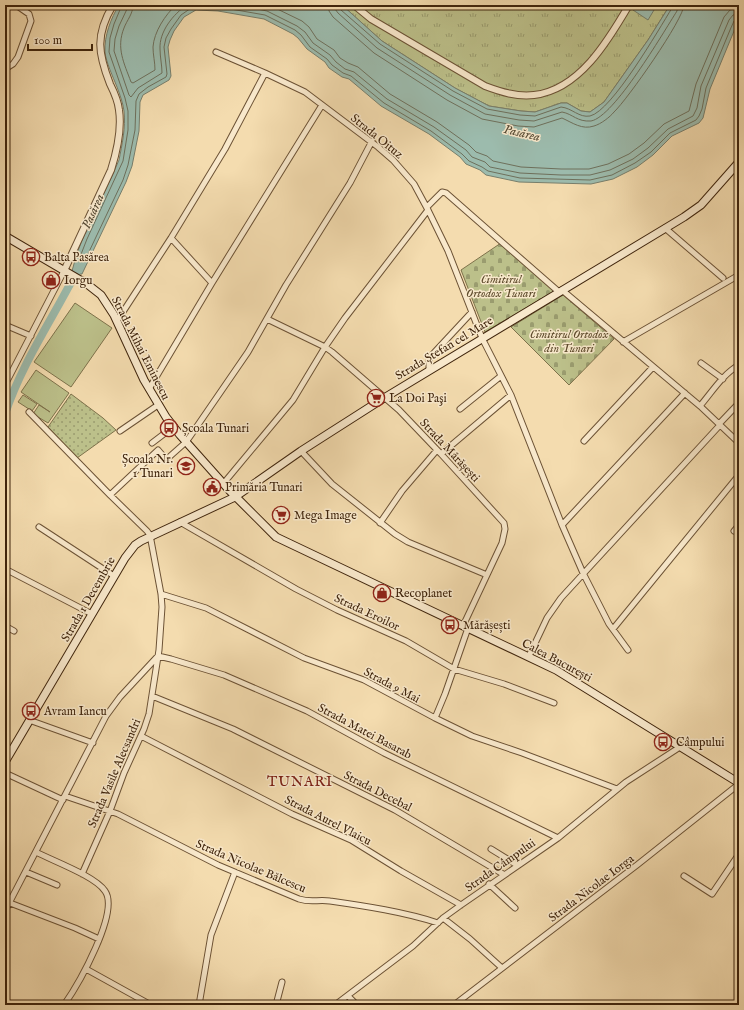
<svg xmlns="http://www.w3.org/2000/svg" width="744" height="1010" font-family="'IM FELL English',serif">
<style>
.grass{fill:url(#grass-tufts);stroke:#7e724b}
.cemetery{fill:url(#cemetery-stones);stroke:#7e724b}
.park{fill:url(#park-dots);stroke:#7e724b}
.pitch{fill:#bcc08a;stroke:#7e724b}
.water{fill:#9cbbad;stroke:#777f6d}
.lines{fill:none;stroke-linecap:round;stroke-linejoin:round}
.shore{stroke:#6e705c;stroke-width:1}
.river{stroke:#9cbbad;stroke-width:8}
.minor-casing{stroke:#6c5235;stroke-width:7}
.tertiary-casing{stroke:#6c5235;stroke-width:8}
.secondary-casing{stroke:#3f240c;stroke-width:9}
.minor{stroke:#f8e8cb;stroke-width:5}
.tertiary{stroke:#f8e8cb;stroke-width:6}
.secondary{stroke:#f8e8cb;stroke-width:7}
.labels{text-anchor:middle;stroke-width:3;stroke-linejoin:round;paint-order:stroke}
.street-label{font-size:12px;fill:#3f240c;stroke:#f8e8cb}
.poi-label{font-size:12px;fill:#3f240c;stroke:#f8e8cb;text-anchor:start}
.park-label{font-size:12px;font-style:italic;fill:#5e4b2c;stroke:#f8e8cb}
.water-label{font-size:13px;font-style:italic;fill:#564a34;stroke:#f8e8cb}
.quarter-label{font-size:14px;letter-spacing:1px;fill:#7a1f14;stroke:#f8e8cb}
</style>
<defs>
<pattern id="grass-tufts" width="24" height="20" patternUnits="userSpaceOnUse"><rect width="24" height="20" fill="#bcc08a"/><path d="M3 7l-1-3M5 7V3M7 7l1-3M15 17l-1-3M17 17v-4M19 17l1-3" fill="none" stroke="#9a9c6f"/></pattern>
<pattern id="cemetery-stones" width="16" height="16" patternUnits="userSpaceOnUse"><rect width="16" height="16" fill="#bcc08a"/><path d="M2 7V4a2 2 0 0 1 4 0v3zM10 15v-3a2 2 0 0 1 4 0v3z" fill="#9a9c6f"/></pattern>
<pattern id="park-dots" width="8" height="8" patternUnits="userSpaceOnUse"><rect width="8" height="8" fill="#bcc08a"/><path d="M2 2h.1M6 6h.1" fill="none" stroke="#9a9c6f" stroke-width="1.8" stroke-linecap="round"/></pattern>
</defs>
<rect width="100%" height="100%" fill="#f4dcaf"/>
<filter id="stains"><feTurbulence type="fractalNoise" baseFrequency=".005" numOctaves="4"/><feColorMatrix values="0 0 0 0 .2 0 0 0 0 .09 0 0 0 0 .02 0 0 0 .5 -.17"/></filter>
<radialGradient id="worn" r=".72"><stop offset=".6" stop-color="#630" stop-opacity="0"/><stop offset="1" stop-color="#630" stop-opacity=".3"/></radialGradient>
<!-- grass -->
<path class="grass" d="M342,5H670L648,40L604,102L590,112L581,111L567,103H561L535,112L521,111L489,106L455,88L382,41Z"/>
<!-- cemetery -->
<path class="cemetery" d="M501,243L556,290L485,332L461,270Z
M563,295L614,339L569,385L511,327Z"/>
<!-- park -->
<path class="park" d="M71,394L103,418L116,430L77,458L48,427Z"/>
<!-- pitch -->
<path class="pitch" d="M75,303L112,328L71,387L34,362Z
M36,370L69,393L48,423L33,414L39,405L50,412L21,392Z
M23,395L37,404L32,411L18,402Z"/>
<!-- water -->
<path class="water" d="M119,5H342L382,41L455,88L489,106L521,111L535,112L561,103H567L581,111L590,112L604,102L648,40L670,5H739V19L710,89L703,118L699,123L672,136L653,155L637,167L613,179L591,184L519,182L486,175L480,170L466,164L460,157L429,134L381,106L349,79L342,77L329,68L325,62L307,49L298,38L293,34L264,19L218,11L196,10L184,17L174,31L170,40L168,47L171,76L169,80L143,95L140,102L139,131L132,166L126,182L82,274H79L72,271C81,233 104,196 119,160C122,145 126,127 124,111C123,103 120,95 117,87C113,77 106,62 105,52C104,36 111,18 119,5Z
M636,5H657L648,20L633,10Z"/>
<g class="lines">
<!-- shore -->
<path class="shore" d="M122,5L114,24L110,38L109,52L125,98L128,111V130L123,161L87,239L78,262V266L79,267L81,266L87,256L123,180L128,165L135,130L136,101L139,94L148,87L166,77L167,74L164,47L166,38L171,29L181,15L194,6L219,7L265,15L295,30L301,35L310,47L327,59L332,65L343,73L351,76L384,103L431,131L462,154L469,161L482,167L488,171L520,178L590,180L612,175L635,163L651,152L670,133L696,120L699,116L702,109L706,88L730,30L734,21L739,19
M127,5V9L119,26L115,39L114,51L129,95L131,97L138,88L162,73C162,65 160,57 160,49C159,32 173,14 187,5
M133,5C133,14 127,20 124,28C116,48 124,63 131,82L133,83L155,70C155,62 153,55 153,47C154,32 165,15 176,5
M237,5L267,11L297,26L305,32L313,43L330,55L336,62L345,69L354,72L387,99L434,127L466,150L472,157L485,162L490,167L520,173L561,175H590L610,170L633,159L648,148L668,129L693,116L697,108L701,86L729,20L733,15L739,14
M269,5L302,21L309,27L317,39L334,50L340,58L348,63L358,67L390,94L437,122L469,145L476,152L487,156L493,161L521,167L561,169H589L608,164L629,154L644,143L664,124L689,111L696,84L724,17L730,10L739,8
M329,5V11L333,17L374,53L447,100L482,119L518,126L534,127L562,118C573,123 582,130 594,126C601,124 610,117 614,112C627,100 684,19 684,5
M335,5V9L338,13L377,48L450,95L485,114L519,120L534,121L562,112C573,114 577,122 591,121C614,117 663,33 677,11L678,5
M340,5L341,10L380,44L453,91L487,109L520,115L535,116L561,107C572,108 579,118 590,116C612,111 659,29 672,8L673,5"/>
<!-- river -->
<path class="river" d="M5,414C23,360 56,314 81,263"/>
<defs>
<path id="minor" d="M216,52L265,73L305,92L378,147L393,160L414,184L428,210L448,251L482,338L511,395L562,525L583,573L609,624L628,650
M5,69L13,64L18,57L31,21L29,14L16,5
M427,207L442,192L446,193L559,292
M665,228L723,278
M171,238L212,283
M562,290L700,406L739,443
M267,319L325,347L332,352L399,410L441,454L504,523L505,529L502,543L463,626
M117,321L171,238L225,149L265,73
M5,325L31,336
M623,342L739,275
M701,363L723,379
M429,370V360L432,355L472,312
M5,385L64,271
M149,389L212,283L322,105
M700,406C712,392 723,374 739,365
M460,409L501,376
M29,412L110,495L147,531L150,535L161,594L162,607L159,650L149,714L144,729L124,773L110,811L82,874
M719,424L739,403
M120,431L158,405
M584,441L653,367
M152,443L173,427
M301,451L332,484L395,534L408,542L487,575
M441,454L511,395
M223,484L293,400L325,347L345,318L428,210
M110,495L158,450L164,457L168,458L186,442L191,435L248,352L286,285L350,183L372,141
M180,522L296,589L337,610L406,641L454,669L504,684L554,703
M380,523L402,491L437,450
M562,525L685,393
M39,527L114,576
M734,531L739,525
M5,576L7,572L9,571L92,614
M161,594L206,608L304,658L364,680L435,718L472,736L522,753L617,789
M5,626L14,631
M613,629L739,475
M529,656L547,618L561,598L720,425
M152,696L233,729L395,810L503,874
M435,718L445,694L468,628
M29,720L93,743
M141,736L292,814L351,840L401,871L461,905
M5,773L63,800
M65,796L118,814L218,865L299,899C312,903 318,899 330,901C365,906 405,912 438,923
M491,849L517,865
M36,852C53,861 95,876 105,891C120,912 78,985 64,1005
M26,872L57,885
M684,876L712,894L739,854
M489,884L515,908
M10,903L75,928L99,939
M5,911L106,716L120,697L158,656L171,659L224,675L307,711L384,753L558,838
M443,918L470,939L502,968
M86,969L151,1005
M348,996L357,1005
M199,1005L211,935L235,872
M276,1005L282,982
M335,1005L413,946L443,918L461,905L558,838L626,782L680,747
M454,1005L637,865L739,784"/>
<path id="tertiary" d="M354,5L371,19L485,86C501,92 517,97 534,95C579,90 608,41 629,5
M64,271L111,170C117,151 122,130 119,110C118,100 114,92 110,84C98,53 95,35 113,5"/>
<path id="secondary" d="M5,236L87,284L101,295L114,315L144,380L166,417L180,435L229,490L276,537L556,670L739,783
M5,762L125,558L135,545L141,541L235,497L301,451L384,398L684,217L701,205L739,162"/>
</defs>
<!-- minor casing -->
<use href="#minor" class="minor-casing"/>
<!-- tertiary casing -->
<use href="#tertiary" class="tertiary-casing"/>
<!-- secondary casing -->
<use href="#secondary" class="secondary-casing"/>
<!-- minor -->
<use href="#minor" class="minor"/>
<!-- tertiary -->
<use href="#tertiary" class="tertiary"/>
<!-- secondary -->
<use href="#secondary" class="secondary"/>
</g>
<!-- icons -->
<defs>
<symbol id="bus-ring" viewBox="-11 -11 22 22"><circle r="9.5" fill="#f8e8cb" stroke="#8f2418" stroke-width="1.5"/><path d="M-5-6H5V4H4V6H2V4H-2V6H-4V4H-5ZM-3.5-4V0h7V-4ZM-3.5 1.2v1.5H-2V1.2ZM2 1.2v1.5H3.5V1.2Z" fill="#8f2418"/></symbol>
<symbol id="shop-ring" viewBox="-11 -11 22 22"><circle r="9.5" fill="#f8e8cb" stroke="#8f2418" stroke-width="1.5"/><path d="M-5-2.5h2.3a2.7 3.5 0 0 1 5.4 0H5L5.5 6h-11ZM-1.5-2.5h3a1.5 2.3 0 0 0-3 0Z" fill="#8f2418"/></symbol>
<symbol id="supermarket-ring" viewBox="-11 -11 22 22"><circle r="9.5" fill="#f8e8cb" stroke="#8f2418" stroke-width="1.5"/><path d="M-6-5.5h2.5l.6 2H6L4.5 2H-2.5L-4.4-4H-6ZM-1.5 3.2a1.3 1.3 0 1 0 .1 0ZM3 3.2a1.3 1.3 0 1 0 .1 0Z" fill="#8f2418"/></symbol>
<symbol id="school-ring" viewBox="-11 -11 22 22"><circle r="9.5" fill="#f8e8cb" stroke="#8f2418" stroke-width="1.5"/><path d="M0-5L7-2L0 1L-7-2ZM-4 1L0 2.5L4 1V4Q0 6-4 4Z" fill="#8f2418"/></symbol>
<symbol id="civic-ring" viewBox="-11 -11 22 22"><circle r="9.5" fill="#f8e8cb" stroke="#8f2418" stroke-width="1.5"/><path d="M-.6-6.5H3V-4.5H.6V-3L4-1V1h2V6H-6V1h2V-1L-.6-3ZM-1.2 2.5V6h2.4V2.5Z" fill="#8f2418"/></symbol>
</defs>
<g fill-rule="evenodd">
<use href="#bus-ring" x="21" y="247" width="20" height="20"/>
<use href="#shop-ring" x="41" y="270" width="20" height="20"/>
<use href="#supermarket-ring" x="366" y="388" width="20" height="20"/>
<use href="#bus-ring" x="159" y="418" width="20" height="20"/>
<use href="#school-ring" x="176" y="456" width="20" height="20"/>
<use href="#civic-ring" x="202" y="477" width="20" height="20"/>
<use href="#supermarket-ring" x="271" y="505" width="20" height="20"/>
<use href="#shop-ring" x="372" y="583" width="20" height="20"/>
<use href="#bus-ring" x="440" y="615" width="20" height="20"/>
<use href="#bus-ring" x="21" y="701" width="20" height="20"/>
<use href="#bus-ring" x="653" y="732" width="20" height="20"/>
</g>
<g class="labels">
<!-- street labels -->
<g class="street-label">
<text transform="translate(377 136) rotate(39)" y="4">Strada Oituz</text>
<text transform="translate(141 348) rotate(63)" y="4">Strada Mihai Eminescu</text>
<text transform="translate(444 348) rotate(-31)" y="4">Strada Ștefan cel Mare</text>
<text transform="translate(450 450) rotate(47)" y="4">Strada Mărășești</text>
<text transform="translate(88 599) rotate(-60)" y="4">Strada 1 Decembrie</text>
<text transform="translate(367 612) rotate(25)" y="4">Strada Eroilor</text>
<text transform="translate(557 660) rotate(28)" y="4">Calea București</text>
<text transform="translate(392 685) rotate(28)" y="4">Strada 9 Mai</text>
<text transform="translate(365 731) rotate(28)" y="4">Strada Matei Basarab</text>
<text transform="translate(114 773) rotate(-67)" y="4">Strada Vasile Alecsandri</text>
<text transform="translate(378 791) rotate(27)" y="4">Strada Decebal</text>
<text transform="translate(328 820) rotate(27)" y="4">Strada Aurel Vlaicu</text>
<text transform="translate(500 865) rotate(-35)" y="4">Strada Câmpului</text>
<text transform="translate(251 866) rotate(23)" y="4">Strada Nicolae Bălcescu</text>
<text transform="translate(591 888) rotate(-37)" y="4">Strada Nicolae Iorga</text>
</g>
<!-- poi labels -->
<g class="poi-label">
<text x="44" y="261">Balta Pasărea</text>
<text x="64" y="284">Iorgu</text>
<text x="389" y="402">La Doi Paşi</text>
<text x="182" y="432">Școala Tunari</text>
<text x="173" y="463" text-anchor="end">Școala Nr.<tspan x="173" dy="14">1 Tunari</tspan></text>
<text x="225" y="491">Primăria Tunari</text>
<text x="294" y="519">Mega Image</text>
<text x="395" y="597">Recoplanet</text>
<text x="463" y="629">Mărășești</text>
<text x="44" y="715">Avram Iancu</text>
<text x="676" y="746">Câmpului</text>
</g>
<!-- park labels -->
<g class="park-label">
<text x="501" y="283">Cimitirul<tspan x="501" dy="14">Ortodox Tunari</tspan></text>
<text x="569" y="338">Cimitirul Ortodox<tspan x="569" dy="14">din Tunari</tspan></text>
</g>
<!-- water labels -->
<g class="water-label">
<text transform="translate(522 132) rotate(13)" y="5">Pasărea</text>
<text transform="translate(92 211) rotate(-66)" y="5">Pasărea</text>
</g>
<!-- quarter labels -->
<g class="quarter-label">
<text x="300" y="786">TUNARI</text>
</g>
</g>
<!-- margin -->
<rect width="744" height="1010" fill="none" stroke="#f4dcaf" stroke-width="20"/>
<rect x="6" y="6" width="732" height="998" fill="none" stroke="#3f240c" stroke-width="2"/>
<rect x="10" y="10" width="724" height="990" fill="none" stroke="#3f240c"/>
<!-- scale -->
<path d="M28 44v6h64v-6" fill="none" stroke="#3f240c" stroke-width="2"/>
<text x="34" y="44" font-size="12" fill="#3f240c" stroke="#f8e8cb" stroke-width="3" paint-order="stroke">100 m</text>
<rect width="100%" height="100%" filter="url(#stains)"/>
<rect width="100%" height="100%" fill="url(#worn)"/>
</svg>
